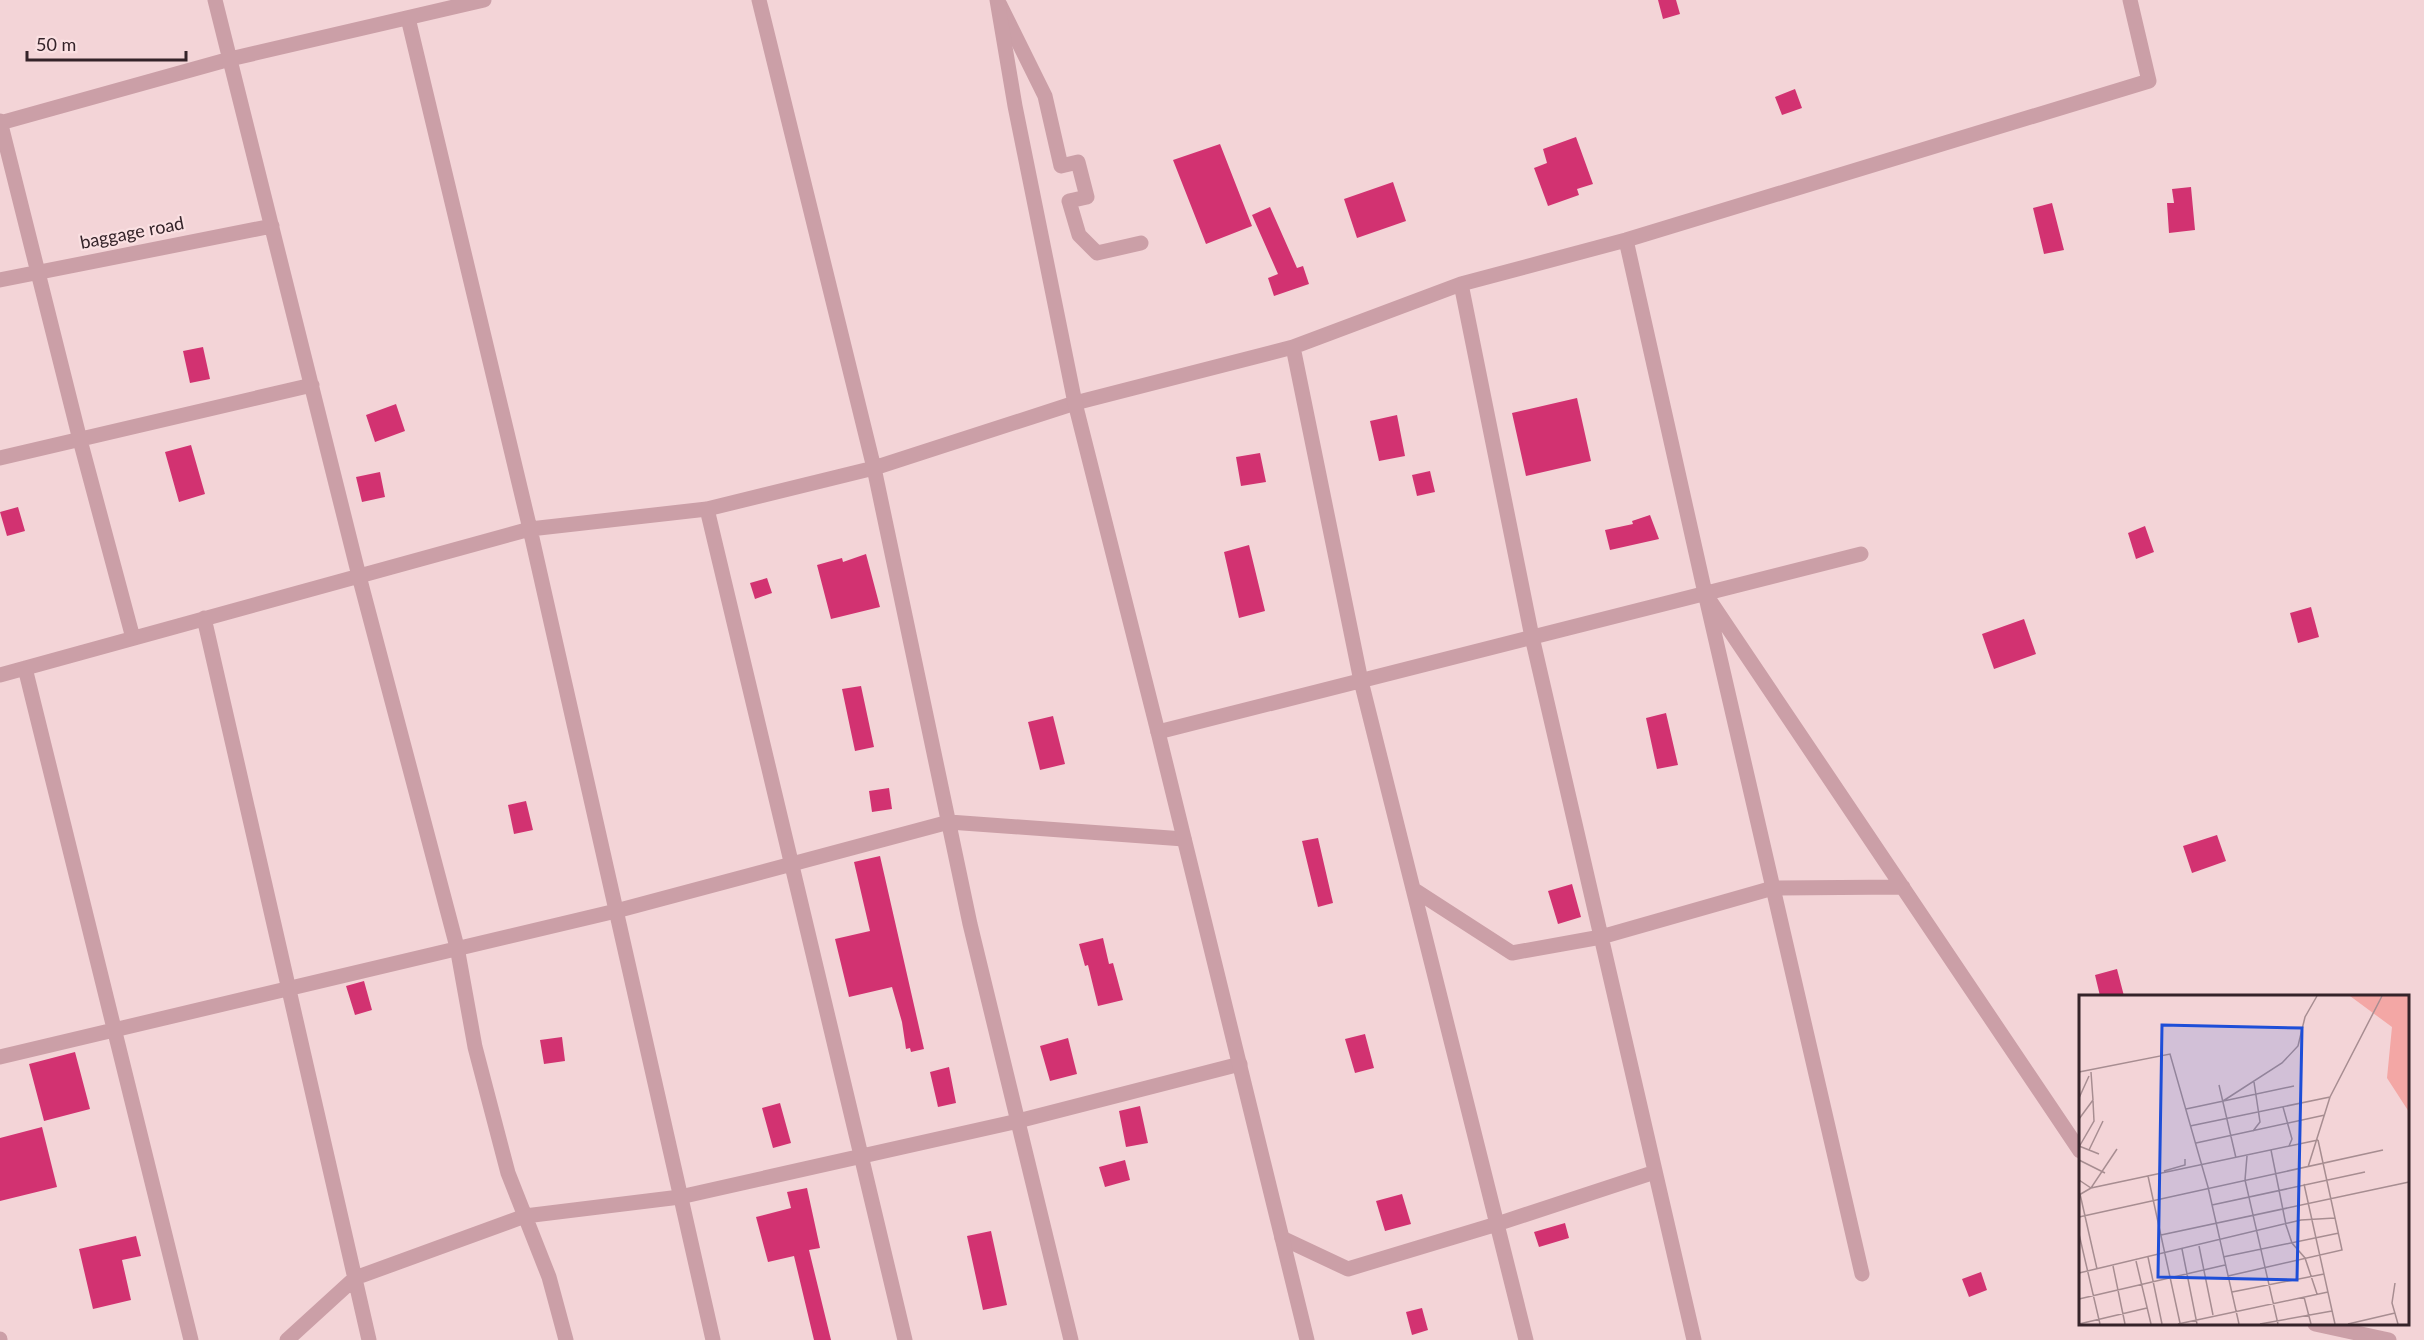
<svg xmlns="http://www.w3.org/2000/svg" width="2424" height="1340" font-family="Lato,sans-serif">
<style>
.building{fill:#d23271}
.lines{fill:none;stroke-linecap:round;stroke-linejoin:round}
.minor{stroke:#cb9fa7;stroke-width:15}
.tertiary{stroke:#cb9fa7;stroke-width:15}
.labels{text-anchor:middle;stroke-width:4.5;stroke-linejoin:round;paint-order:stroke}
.street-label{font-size:18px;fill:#342329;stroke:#fae0e2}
.inset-road{fill:none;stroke:#a78d91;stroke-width:1.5}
.view{fill:#1d4ed8;fill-opacity:0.15;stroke:#1d4ed8;stroke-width:3}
.inset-edge{fill:none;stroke:#342329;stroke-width:3}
</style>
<rect width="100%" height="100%" fill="#f3d4d7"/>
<!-- building -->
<path class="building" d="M1658,0H1676L1680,14L1663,19Z
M1795,89L1802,108L1782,115L1775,97Z
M1576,137L1593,184L1577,189L1579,195L1548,206L1534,168L1547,163L1543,149Z
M1220,144L1252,226L1206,244L1173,160Z
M1393,182L1406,221L1357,238L1344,199Z
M2191,187L2195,230L2169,233L2167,203H2174L2172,189Z
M2052,203L2064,250L2044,254L2033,208Z
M1270,207L1297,268L1303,266L1309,284L1274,296L1268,278L1278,274L1252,215Z
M203,347L210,379L190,383L183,351Z
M1577,398L1591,461L1526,476L1512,413Z
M396,404L405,431L375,442L366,415Z
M1397,415L1405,456L1379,461L1370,421Z
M191,445L205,494L179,502L165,452Z
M1260,453L1266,482L1241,486L1236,457Z
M1430,471L1435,492L1417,496L1412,475Z
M380,472L385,497L362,502L356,477Z
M18,507L25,531L7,536L0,512Z
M1650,515L1659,539L1610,550L1605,530L1633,524L1632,521Z
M2145,526L2154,552L2136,559L2128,533Z
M1249,545L1265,611L1239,618L1224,552Z
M866,554L880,607L831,619L817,565L842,558L843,562Z
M767,578L772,593L755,599L750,583Z
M2311,607L2319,637L2298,643L2290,613Z
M2024,619L2036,654L1994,669L1982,634Z
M861,686L874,747L855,751L842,689Z
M1666,713L1678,765L1657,769L1646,718Z
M1053,716L1065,764L1040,770L1028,722Z
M889,788L892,809L872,812L869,791Z
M526,801L533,830L514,834L508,805Z
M2217,835L2226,861L2192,873L2183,846Z
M1318,838L1333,903L1318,907L1302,841Z
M880,856L924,1049L911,1052L910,1048L906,1049L902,1022L892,987L849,997L835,939L870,931L854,862Z
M1572,884L1581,917L1558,924L1548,891Z
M1103,938L1109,964L1113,963L1123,1000L1098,1006L1088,965L1085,966L1079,944Z
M2117,969L2124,996H2100L2095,975Z
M364,981L372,1010L355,1015L346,986Z
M1365,1034L1374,1068L1355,1073L1345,1039Z
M562,1037L565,1061L544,1064L540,1040Z
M1068,1038L1077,1074L1050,1081L1040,1046Z
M75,1052L90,1109L44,1121L29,1064Z
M949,1067L956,1103L938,1107L930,1072Z
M780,1103L791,1143L773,1148L762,1108Z
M1140,1106L1148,1143L1126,1147L1119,1111Z
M42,1127L57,1187L0,1201V1138Z
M1125,1160L1130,1180L1105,1187L1099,1167Z
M807,1188L820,1248L809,1250L831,1340H814L794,1256L768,1262L756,1217L791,1208L787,1192Z
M1402,1194L1411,1224L1385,1231L1376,1201Z
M1565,1223L1569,1238L1539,1247L1534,1232Z
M991,1231L1007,1305L983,1310L967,1236Z
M136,1236L141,1256L122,1260L131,1300L93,1309L79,1249Z
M1981,1272L1987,1290L1969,1297L1962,1279Z
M1422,1308L1428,1330L1412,1335L1406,1312Z"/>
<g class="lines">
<!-- minor -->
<path class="minor" d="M215,0L359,576L457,947L475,1047L508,1173L549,1277L566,1340
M759,0L874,468L970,924L1071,1340
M1000,5L1045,96L1061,166L1078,162L1087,197L1069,201L1079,235L1097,253L1141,243
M408,18L530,529L713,1340
M0,121L80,440L133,638
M0,123L230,59L484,0
M1626,240L1705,593L1862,1274
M0,280L272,226
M1461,284L1532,637L1694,1340
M1293,347L1361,681L1526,1340
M0,458L312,385
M707,509L905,1340
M1710,601L2080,1151
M204,618L369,1340
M25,668L191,1340
M0,675L530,529L707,509L874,468L1075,403L1293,347L1461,284L1626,240L2149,81L2130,0
M1158,732L1861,554
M1413,889L1512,953L1601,937L1773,888L1903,887
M0,1057L616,911L949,822L1184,839
M1282,1238L1348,1269L1497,1224L1655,1172
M2315,1324L2389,1340
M0,1339V1340
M287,1340L355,1278L525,1216L680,1197L1018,1121L1240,1064"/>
<!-- tertiary -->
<path class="tertiary" d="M997,0L1015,106L1075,403L1158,732L1307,1340"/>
</g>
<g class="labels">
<!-- street labels -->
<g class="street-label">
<text transform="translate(132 233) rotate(-11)" y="6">baggage road</text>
</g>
</g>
<!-- overview -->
<g transform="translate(2079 995)">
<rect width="330" height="330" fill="#f3d4d7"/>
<path d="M271,1H330V117L308,83L313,32Z" fill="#f3a7a5"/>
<path class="inset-road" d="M0,77L91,59L129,192L160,329M140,90L157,163M0,103L10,81M144,106L203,68L219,51L226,22L238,1M204,112L213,144L210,151M107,114L215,91M0,124L14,105L12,77M111,131L251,102M174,136L181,127L175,87M117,148L246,120M0,151L20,159M0,152L15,126L14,106M10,155L24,126M192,155L207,230L213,248L226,263L238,299M168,161L166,185L199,329M0,165L26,178M229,172L251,102L303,1M85,176L106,170V164M69,181L101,328M0,185L12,193L38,154M225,189L256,329M1,199L18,274M0,200L12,193L239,145M133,210L286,177M0,222L304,155M0,239L21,329M82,240L330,187M120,251L134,320M103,254L118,329M69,262L83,329M144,262L260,238M57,266L72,329M34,271L46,329M0,278L222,225L256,223M149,281L263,255L239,145M316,288L313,308L319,329M153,297L245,279M225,302L232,329M0,304L146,270M0,329L68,313M99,329L249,297M181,329L253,316M269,329L316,318"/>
<path class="view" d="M83,30L223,33L218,285L79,282Z"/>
<rect width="330" height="330" class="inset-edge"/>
</g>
<!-- scale -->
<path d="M27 51v9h159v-9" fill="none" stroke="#342329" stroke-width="3"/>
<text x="36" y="51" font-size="18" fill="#342329" stroke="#fae0e2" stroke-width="4.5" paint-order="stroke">50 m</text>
</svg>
